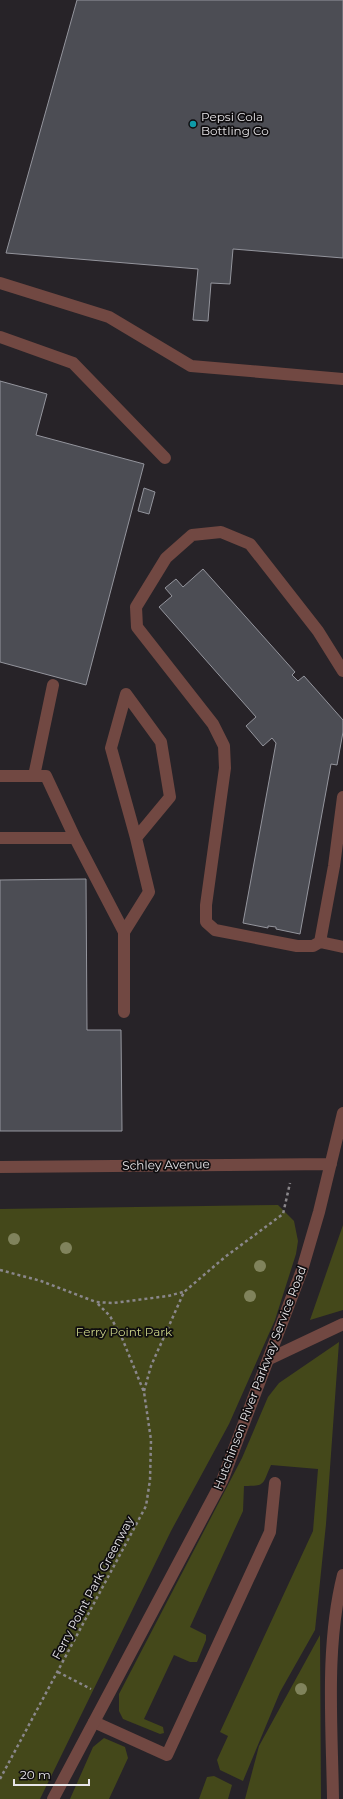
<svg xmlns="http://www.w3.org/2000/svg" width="343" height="1799" font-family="Montserrat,sans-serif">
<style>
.green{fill:#44481a}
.building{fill:#4c4d54;stroke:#94959d}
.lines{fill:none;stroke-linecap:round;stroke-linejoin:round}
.path{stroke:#8a878b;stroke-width:2.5;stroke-dasharray:3 3;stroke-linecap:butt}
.service{stroke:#714842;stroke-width:12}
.tertiary{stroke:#714842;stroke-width:12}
.tree{fill:#80835c}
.culture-dot{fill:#0f9aa8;stroke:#0f0d0f;stroke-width:1.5}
.labels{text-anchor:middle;stroke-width:3.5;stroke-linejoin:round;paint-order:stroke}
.poi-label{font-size:12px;fill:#e7e5e8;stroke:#0f0d0f;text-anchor:start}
.street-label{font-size:12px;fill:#e7e5e8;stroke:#0f0d0f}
.park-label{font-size:12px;fill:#c9d287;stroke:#0f0d0f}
</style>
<rect width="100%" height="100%" fill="#272328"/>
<!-- green -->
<path class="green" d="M278,1205L294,1221L298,1241L296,1254L275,1320L229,1424L171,1531L40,1799H0V1209Z
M343,1225V1310L310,1320Z
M339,1342L326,1524L315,1630L280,1692L243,1781L220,1770L217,1760L228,1736L220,1732L313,1531L318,1469L271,1465C262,1485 266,1486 244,1486L243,1511L190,1627L206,1635V1640L197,1662H190L174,1655L144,1719L163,1727L164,1733L160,1734L123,1719L119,1711V1694L242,1458L268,1397L279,1383Z
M320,1635L321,1799H245L259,1746Z
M104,1738L125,1747L128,1758L109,1799H70L93,1747Z
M214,1776L232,1785L228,1799H199L207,1777Z"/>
<!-- building -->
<path class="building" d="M77,0H343V258L233,249L230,284L211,283L208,321L193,320L198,269L6,253Z
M0,381L47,394L36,435L144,464L86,685L0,662Z
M144,488L155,492L149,514L138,511Z
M203,569L295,672L292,675L298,681L304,676L343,720V732L337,765L331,764L300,934L276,929V927L268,926V928L243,923L276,743L272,738L263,746L246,726L256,717L159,607L172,596L165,588L176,579L183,587Z
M86,879L87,1030H121L122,1131H0V880Z"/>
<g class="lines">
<!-- path -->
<path class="path" d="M0,1270L41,1281L96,1302L113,1303L168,1296L183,1292
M144,1391L151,1366L184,1292L225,1257L283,1214L290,1183
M58,1672L91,1689
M0,1779L146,1506L150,1480L151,1440L144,1392L122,1338L110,1316L96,1302"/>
<!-- service -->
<path class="service" d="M0,283L109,317L191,366L343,379
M0,337L73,363L165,458
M343,671L318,631L250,544L221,532L192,535L166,558L136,607L137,627L213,724L224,746L225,768L206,905V922L215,930L297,946H313L320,942L343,947
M0,776H46L75,838
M34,776L53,685
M0,838H75L124,932V1012
M124,932L149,892L136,838L111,748L126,694L161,742L170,797L136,838
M320,942L334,866L343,797
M269,1359L343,1324
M94,1722L167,1755L270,1532L275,1483
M333,1799C332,1725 325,1647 343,1575"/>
<!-- tertiary -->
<path class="tertiary" d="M0,1167L331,1164
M53,1799L222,1481L302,1270L319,1212L343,1113"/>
</g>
<!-- trees -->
<g class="tree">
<circle cx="14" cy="1239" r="6"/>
<circle cx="66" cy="1248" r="6"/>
<circle cx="260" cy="1266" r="6"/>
<circle cx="250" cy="1296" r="6"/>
<circle cx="301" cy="1689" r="6"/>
</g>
<!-- markers -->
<circle class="culture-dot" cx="193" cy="124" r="4"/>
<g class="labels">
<!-- poi labels -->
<g class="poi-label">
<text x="201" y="121">Pepsi Cola<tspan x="201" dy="14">Bottling Co</tspan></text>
</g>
<!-- street labels -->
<g class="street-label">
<text transform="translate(166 1165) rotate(-1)" y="4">Schley Avenue</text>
<text transform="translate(260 1378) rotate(-69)" y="4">Hutchinson River Parkway Service Road</text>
<text transform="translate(93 1588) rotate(-62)" y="4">Ferry Point Park Greenway</text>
</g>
<!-- park labels -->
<g class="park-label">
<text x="124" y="1336">Ferry Point Park</text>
</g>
</g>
<!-- scale -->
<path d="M14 1779v6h75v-6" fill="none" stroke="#e7e5e8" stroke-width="2"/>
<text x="20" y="1779" font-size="12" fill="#e7e5e8" stroke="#0f0d0f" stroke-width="3" paint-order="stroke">20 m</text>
</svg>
